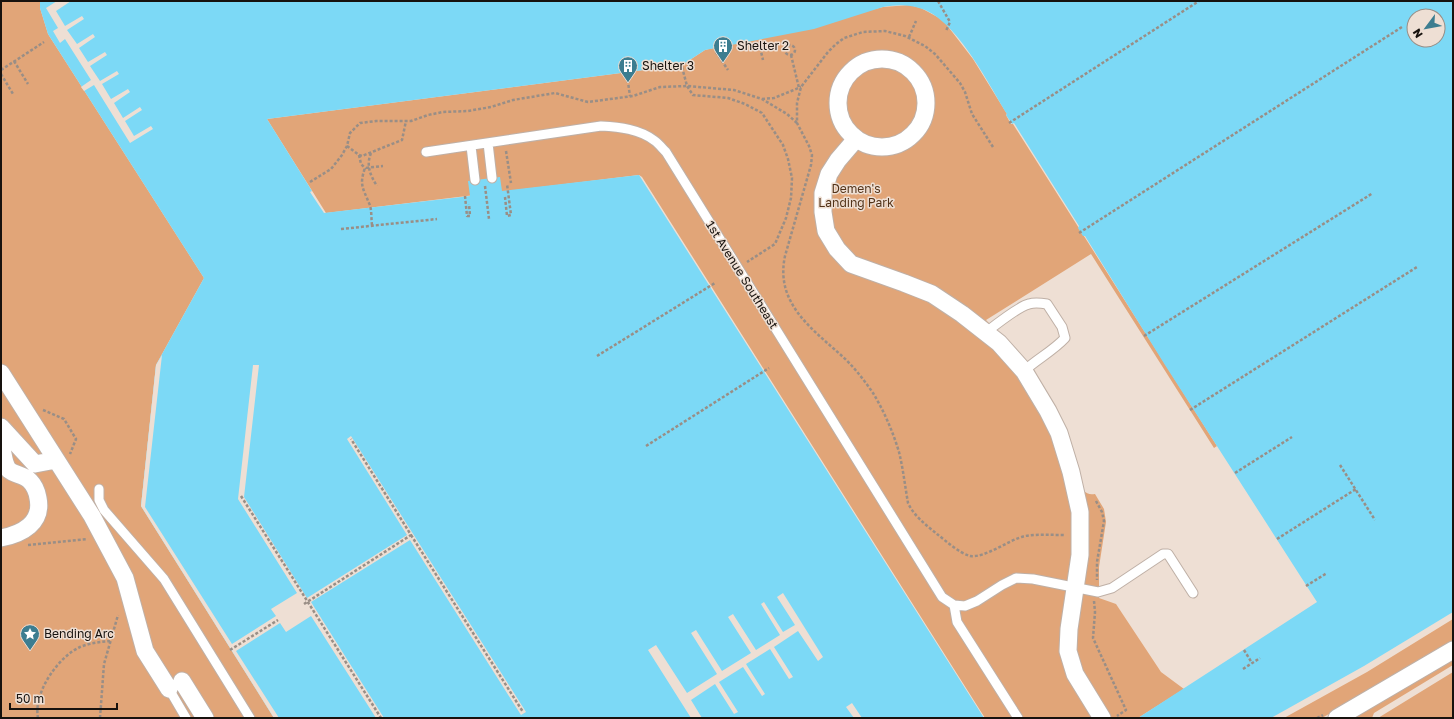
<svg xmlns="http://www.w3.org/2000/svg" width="1454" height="719" font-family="'Golos Text',sans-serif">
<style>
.green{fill:#e1a578}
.water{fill:#7cd9f6;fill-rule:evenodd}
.pier{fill:#eedfd4}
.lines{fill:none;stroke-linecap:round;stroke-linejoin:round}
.lane-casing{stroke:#bfb0a6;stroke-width:11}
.street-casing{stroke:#bfb0a6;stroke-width:19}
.path{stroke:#998e86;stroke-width:2.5;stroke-dasharray:3 2;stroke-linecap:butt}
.lane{stroke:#fff;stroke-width:9}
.street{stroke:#fff;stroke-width:17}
.labels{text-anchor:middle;stroke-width:3;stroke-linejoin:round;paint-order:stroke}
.poi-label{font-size:12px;fill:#17120e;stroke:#eedfd4;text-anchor:start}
.park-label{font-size:12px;fill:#533319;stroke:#eedfd4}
.street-label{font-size:12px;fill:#17120e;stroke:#eedfd4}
</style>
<rect width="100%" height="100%" fill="#eedfd4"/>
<!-- green -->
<path class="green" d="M1,1H40V8L48,34L204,278L156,365L141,506L274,718H1Z
M909,5L921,8L943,20L973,59L1007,114L1006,115L1011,124H1013L1217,446L1214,448L1091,254L986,320L1005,340L1066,429L1077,463L1083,490C1087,494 1090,495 1095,494L1104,509L1106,522L1099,567V598L1116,604L1161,672L1184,689L1138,718H985L642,177L639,175L326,213L267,119L682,65L705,50L883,7Z
M1453,619V641L1322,718H1284L1367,672Z
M1453,658V665L1374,713L1372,718H1352Z
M1453,672V718H1378Z"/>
<!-- water -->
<path class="water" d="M40,1H1453V612L1364,666L1271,718H1138L1317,602L1165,365L1085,236H1083L1078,228L1079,226L1014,123L1012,124L1006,115L1007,114C988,83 955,17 919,8C908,4 895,5 883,7L814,29L705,50L682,65L267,119L312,191L310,192L324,213L470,196L468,181L500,177L502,191L639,175L984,718H274L141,506L156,365L204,278L48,34L40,8ZM1414,16H1438V40H1414Z"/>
<!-- pier -->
<path class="pier" d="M57,1H71L56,11L65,26L82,16L84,19L67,30L77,44L93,34L95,37L79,48L88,62L105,52L107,55L90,66L100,81L117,71L119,74L102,84L111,99L128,89L130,92L114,103L123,118L140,107L142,110L125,121L134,136L151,126L153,129L130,143L94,85L84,91L81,87L91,80L65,39L60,43L53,31L58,28L46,8Z
M162,355L145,507L232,644L276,616L271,609L297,593L238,499L253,365H259L244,497L307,598L407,535L347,439L351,436L526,712L521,715L410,540L311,602L384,718H376L311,616L286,632L280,623L236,651L279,718H274L141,506L156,365Z
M783,593L823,657L818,661L798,631L774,647L793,677L789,679L770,649L746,664L765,694L762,696L743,667L719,682L738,712L734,714L715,684L691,700L702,718H691L648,650L656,645L687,693L717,674L691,633L696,630L722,671L751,653L728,617L733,614L756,650L780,635L761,604L764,602L783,632L795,625L777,597Z
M852,703L862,718H854L846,707Z"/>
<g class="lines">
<defs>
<path id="lane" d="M488,143L492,178
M471,146L475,180
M426,152L601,126C619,127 640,129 655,141C659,144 662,148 666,152L942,597L954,605L965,606L977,601L1002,585L1016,578L1033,579L1098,592L1112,588L1163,554H1168L1193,593
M985,333C994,326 1019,306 1029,304C1035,302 1041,303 1047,304L1062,327L1065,338C1053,351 1037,359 1024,371
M99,489V500L104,510L164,579L250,718
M954,605L957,622L1018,718
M169,689L186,718"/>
<path id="street" d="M838 103a44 44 0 1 1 88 0a44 44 0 1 1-88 0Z
M856,139L838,160L829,174L823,193V212L826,231L837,249L851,264L904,283L932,294L962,314L999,343L1024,371L1048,411L1059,433L1071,472L1080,512V555L1069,629L1068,651L1075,674L1102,718
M1,373L92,516L125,578L145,651L169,689
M1,427L35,464L56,460
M1,446C4,453 3,464 9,470C15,475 25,475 30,481C35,486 37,492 38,498C43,523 22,534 1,538
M182,681L205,718
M1337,718L1453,650"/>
</defs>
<!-- lane casing -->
<use href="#lane" class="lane-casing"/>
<!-- street casing -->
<use href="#street" class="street-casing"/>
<!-- path -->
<path class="path" d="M938,1L950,22L946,31
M909,37L916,21
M759,43L763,60
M785 50a5 5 0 1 1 10 0a5 5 0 1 1-10 0Z
M716,52L728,70
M791,55L799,88
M14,61L28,84
M682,67L687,86L693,95L728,98L745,104L762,113L783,145L788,159L792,178L791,198L786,218L775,244L747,262
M1,70L44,42
M1,74L13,94
M627,75L630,96
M762,99L774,98L801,87
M1009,123L1199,1
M347,146L359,155L362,156L402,140L406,121
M993,147L972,114L965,92L960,83L935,54L925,46L905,36L885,31L863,32L844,38L836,44L828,52L801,87L797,103V123L809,146L812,155L811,165L785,256C775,303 811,328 842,356C854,367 864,380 873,393C884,411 893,432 899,452C903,468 905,486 908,503C914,516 926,525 937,534C946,541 959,553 970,556C986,558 1008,540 1025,536C1038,534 1051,535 1065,535
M506,151L511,183
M371,153C366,165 370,175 377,186
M359,155L361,164L366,169
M310,182L331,169L342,155L347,146L350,133L360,123L376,121H411L428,115L443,112L468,111L491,107L513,100L555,93L588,102L633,96L660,87L687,86L734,90L762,99L787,114L797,123
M485,186L489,219
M465,196L467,216H470L469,204
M505,197L507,216L511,215L507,184
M372,225C371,218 372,209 369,203C363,188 359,185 365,168L383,166
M341,229L437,219
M1079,233L1402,27
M1144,336L1373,193
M597,356L715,283
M43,410L64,419L76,439L70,454
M1190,410L1417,267
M646,446L769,368
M1340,465L1375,520
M1235,473L1292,437
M241,496L381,718
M1096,501L1102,512L1104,521L1097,562V580
M411,535L523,712
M1277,539L1356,489
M28,545L87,539
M1306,586L1327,573
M1094,601L1095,612L1093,638L1126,710L1117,716
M304,604L411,535L351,439
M230,650L278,620
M1244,650L1252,663
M1243,669L1260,658
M38,718C33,693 58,657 80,647C90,643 100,642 110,641
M100,718L104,664L118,615
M1317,718L1323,715"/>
<!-- lane -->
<use href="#lane" class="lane"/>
<!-- street -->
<use href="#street" class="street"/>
</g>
<!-- icons -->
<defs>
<symbol id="building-pin" viewBox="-11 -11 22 30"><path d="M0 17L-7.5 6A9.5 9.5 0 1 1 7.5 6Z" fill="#3c7d90" stroke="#eedfd4"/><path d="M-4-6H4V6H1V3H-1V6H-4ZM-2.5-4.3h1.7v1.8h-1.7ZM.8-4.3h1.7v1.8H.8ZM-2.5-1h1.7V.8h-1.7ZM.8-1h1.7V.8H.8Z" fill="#fff"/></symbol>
<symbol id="sight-pin" viewBox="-11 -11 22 30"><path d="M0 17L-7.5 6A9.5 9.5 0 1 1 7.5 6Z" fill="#3c7d90" stroke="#eedfd4"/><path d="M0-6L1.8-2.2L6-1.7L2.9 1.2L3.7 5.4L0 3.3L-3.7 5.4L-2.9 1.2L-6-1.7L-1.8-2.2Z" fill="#fff"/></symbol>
</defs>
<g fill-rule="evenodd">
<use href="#building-pin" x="712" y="35" width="22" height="30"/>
<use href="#building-pin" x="617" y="55" width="22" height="30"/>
<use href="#sight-pin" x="19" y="623" width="22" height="30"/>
</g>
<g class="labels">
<!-- poi labels -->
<g class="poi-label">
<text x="737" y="50">Shelter 2</text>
<text x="642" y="70">Shelter 3</text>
<text x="44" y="638">Bending Arc</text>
</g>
<!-- park labels -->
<g class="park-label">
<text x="856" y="193">Demen's<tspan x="856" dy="14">Landing Park</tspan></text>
</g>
<!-- street labels -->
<g class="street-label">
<text transform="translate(742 275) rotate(58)" y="4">1st Avenue Southeast</text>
</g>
</g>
<!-- border -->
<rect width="1454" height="719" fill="none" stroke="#17120e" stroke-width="4"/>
<!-- north arrow -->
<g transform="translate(1426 28) rotate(238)"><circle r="19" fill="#eedfd4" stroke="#988d85"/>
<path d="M0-3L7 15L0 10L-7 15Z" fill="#3c7d90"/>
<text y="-6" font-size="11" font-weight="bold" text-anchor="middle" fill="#17120e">N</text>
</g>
<!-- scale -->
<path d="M10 703v6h107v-6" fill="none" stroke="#17120e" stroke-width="2"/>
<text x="16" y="703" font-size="12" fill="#17120e" stroke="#eedfd4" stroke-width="3" paint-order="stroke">50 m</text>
</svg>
